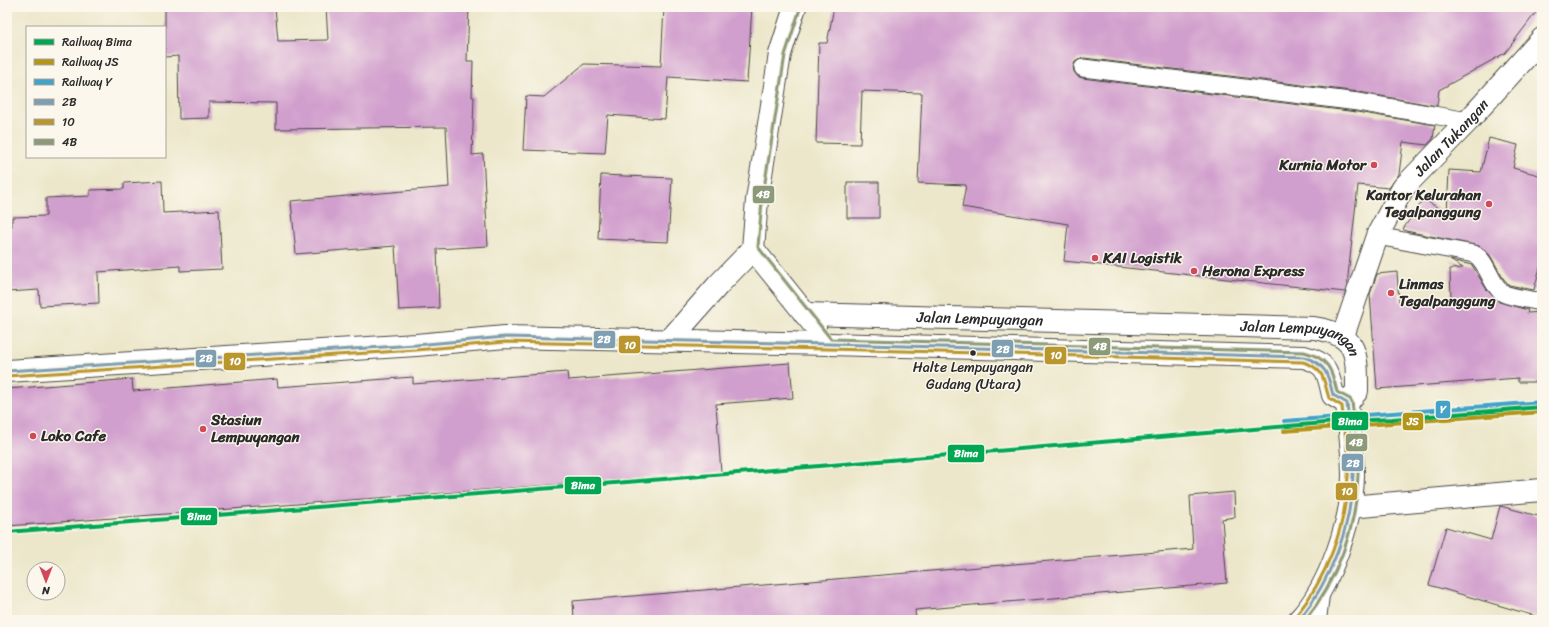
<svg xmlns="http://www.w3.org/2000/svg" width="1549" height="627" font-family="Sriracha,sans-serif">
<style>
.building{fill:#d19fcd}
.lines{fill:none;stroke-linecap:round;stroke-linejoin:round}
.lane-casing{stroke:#484743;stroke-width:19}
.street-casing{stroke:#484743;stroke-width:24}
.secondary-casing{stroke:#484743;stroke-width:24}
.lane{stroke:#fff;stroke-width:17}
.street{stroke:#fff;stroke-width:22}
.secondary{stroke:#fff;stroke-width:22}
.bus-1-casing{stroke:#fbf7ec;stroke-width:6}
.bus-2-casing{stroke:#fbf7ec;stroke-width:6}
.bus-3-casing{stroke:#fbf7ec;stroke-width:6}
.bus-1{stroke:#7e9eb1;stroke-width:3}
.bus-2{stroke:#ba972e;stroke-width:3}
.bus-3{stroke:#8c9a7a;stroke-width:3}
.rail-1-casing{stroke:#fbf7ec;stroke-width:7}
.rail-2-casing{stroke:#fbf7ec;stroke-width:7}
.rail-3-casing{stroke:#fbf7ec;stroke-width:7}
.rail-1{stroke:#00a651;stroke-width:4}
.rail-2{stroke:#b39518;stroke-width:4}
.rail-3{stroke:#43a2c5;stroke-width:4}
.poi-dot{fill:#d1495b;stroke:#fbf7ec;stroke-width:1.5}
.bus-dot{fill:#2b2b2b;stroke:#fbf7ec;stroke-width:1.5}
.labels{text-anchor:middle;stroke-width:3;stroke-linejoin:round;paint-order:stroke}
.bus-label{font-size:14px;fill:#2b2b2b;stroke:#fbf7ec}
.street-label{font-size:15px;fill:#2b2b2b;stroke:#fbf7ec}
.poi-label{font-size:15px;font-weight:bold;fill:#2b2b2b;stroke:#fbf7ec;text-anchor:start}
.line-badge{stroke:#fbf7ec;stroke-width:1.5}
.badge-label{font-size:11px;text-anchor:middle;font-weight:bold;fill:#fff}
</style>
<rect width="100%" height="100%" fill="#fbf7ec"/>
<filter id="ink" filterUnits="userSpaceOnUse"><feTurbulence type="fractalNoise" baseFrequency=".025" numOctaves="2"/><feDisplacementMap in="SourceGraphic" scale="8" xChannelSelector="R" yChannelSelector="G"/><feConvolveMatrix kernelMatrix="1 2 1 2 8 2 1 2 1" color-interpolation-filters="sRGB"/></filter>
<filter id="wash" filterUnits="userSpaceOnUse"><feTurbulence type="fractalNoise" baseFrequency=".012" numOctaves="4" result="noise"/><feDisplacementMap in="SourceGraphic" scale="16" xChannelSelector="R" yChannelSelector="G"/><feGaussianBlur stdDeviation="0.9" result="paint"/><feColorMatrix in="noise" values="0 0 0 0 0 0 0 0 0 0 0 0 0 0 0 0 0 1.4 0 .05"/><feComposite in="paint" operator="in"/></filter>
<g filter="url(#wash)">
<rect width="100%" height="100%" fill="#ece7ca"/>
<g id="blocks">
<!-- building -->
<path class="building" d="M165,7H275L278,41L328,40L326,7H469L467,61H473L472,97H474L472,155L483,154L488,246L437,249L439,308L399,310L395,246L296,254L291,201L449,187L446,127L276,129V103L209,102V118L179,119L178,56L165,57Z
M664,7H752L747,82L668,77L665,119L608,115L605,153L523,150L526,96L544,97L584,64L661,66Z
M834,7H1458L1483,9L1484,7H1540L1505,53L1439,90L1437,106L1359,92L1084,58L1079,59L1075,62L1073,67L1074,72L1077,76L1082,78L1357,112L1435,125L1433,139L1427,145L1403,142L1399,174L1389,188L1358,185L1347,285L1345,292L1064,261L1068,224L962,207L966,185L918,183L922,93L862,91L860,144L816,143L819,43H827Z
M1489,138L1518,145L1513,168L1542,176V260L1534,290L1509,285L1503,278L1490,255L1479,246L1406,231L1403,229L1424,199L1447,214L1449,170L1481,172Z
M601,175L672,178L668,242L598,239Z
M162,181L163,213L219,210L222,269L180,271V266L98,272L99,303L40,306L39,290L7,292V226H12V217L46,216V198L90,196V190L124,189V183Z
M847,182H879V218H847Z
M1450,260L1472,265L1487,290L1499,302L1528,310L1527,313L1542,312V382H1518V378L1377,389L1370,294L1377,274L1397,272L1399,302L1451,298L1450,269L1463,268Z
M790,363L793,398L716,404L721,472L7,526V389L132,379L133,391L277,379L278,387L413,377V384L567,372L568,380Z
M1234,492L1235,517L1222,519L1227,583L915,610L916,620H574L573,601L1193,549L1190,496Z
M1500,506L1542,517V618L1429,585L1446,527L1491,540Z"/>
</g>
</g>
<g filter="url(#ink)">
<use href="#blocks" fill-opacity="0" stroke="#484743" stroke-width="1"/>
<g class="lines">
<defs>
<path id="lane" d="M1083,68L1358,102L1468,121
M1377,236L1474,254C1488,261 1489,283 1503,293C1509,297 1534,300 1542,302"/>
<path id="street" d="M1350,507L1542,490
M1315,620L1318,595"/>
<g id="secondary">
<path d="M795,7L780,54L757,200L753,249L815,326"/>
<path id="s1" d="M805,314L1314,328C1358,335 1357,352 1357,391L1347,403"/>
<path id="s2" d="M1343,336L1377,236L1403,188L1468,121L1542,39"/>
<path d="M669,341L719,284L753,249"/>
<path d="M7,371L416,345L505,337L829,344L1304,357C1328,363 1328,374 1333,395L1347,403"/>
<path d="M1299,620C1330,587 1352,521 1353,476C1353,452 1349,427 1347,403"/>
</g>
</defs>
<!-- lane casing -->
<use href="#lane" class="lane-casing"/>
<!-- street casing -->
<use href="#street" class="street-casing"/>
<!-- secondary casing -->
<use href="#secondary" class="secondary-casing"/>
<!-- lane -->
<use href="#lane" class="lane"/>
<!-- street -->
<use href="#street" class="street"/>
<!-- secondary -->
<use href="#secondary" class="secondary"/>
<defs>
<path id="bus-1" d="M7,371L416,345L505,337L829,344L1304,357C1326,364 1328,374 1333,395L1347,403C1349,427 1354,452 1353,476C1351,528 1331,580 1299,620"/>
<path id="bus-2" d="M7,376L416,350L505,342L829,349L1303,362C1325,369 1323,379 1329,398L1342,406C1344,429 1349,453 1348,476C1346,527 1327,578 1295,617"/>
<path id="bus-3" d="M800,9L785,55L762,201L758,247L831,339L1304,352C1328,358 1332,369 1337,392L1350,399L1352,402C1355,426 1358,451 1358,475C1357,526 1337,581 1305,620"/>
</defs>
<!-- bus-1 casing -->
<use href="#bus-1" class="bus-1-casing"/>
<!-- bus-2 casing -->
<use href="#bus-2" class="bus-2-casing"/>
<!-- bus-3 casing -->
<use href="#bus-3" class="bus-3-casing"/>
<!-- bus-1 -->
<use href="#bus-1" class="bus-1"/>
<!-- bus-2 -->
<use href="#bus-2" class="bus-2"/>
<!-- bus-3 -->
<use href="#bus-3" class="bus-3"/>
<defs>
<path id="rail-1" d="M7,532L726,474L1348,421L1392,419L1542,407"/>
<path id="rail-2" d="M1284,431L1542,412"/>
<path id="rail-3" d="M1284,421L1542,402"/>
</defs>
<!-- rail-1 casing -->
<use href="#rail-1" class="rail-1-casing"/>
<!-- rail-2 casing -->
<use href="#rail-2" class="rail-2-casing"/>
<!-- rail-3 casing -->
<use href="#rail-3" class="rail-3-casing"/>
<!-- rail-1 -->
<use href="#rail-1" class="rail-1"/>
<!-- rail-2 -->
<use href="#rail-2" class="rail-2"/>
<!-- rail-3 -->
<use href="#rail-3" class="rail-3"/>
</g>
</g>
<!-- markers -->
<g class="poi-dot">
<circle cx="1374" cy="165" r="4"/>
<circle cx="1489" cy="204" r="4"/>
<circle cx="1095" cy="258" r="4"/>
<circle cx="1194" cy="271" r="4"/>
<circle cx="1391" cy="293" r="4"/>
<circle cx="203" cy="429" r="4"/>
<circle cx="33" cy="436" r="4"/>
</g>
<circle class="bus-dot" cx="973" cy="353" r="3.5"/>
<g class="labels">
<!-- bus labels -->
<g class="bus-label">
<text x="973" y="372">Halte Lempuyangan<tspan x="973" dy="17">Gudang (Utara)</tspan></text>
</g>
<!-- street labels -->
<g class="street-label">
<text dy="5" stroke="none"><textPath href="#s2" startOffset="230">Jalan Tukangan</textPath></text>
<text dy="5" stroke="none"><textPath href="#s1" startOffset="175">Jalan Lempuyangan</textPath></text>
<text dy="5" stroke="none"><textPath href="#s1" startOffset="499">Jalan Lempuyangan</textPath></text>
</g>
<!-- poi labels -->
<g class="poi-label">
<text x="1366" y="170" text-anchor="end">Kurnia Motor</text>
<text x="1481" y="200" text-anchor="end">Kantor Kelurahan<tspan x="1481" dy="17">Tegalpanggung</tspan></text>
<text x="1103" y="263">KAI Logistik</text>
<text x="1202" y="276">Herona Express</text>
<text x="1399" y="289">Linmas<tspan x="1399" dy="17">Tegalpanggung</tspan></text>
<text x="211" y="425">Stasiun<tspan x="211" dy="17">Lempuyangan</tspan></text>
<text x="41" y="441">Loko Cafe</text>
</g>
</g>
<g class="line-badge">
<rect x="752" y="185" width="23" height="19" rx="4" fill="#8c9a7a"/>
<rect x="593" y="330" width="23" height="19" rx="4" fill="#7e9eb1"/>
<rect x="618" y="335" width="23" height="19" rx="4" fill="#ba972e"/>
<rect x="1088" y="337" width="23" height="19" rx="4" fill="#8c9a7a"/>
<rect x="991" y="339" width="23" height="19" rx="4" fill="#7e9eb1"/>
<rect x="1044" y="346" width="23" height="19" rx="4" fill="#ba972e"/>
<rect x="195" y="349" width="22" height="19" rx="4" fill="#7e9eb1"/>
<rect x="223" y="352" width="23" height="19" rx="4" fill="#ba972e"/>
<rect x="1435" y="400" width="16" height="19" rx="4" fill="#43a2c5"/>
<rect x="1331" y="411" width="38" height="20" rx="4" fill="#00a651"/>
<rect x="1402" y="412" width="22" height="19" rx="4" fill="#b39518"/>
<rect x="1345" y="433" width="23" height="19" rx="4" fill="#8c9a7a"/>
<rect x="947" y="444" width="38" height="19" rx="4" fill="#00a651"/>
<rect x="1341" y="453" width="23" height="19" rx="4" fill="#7e9eb1"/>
<rect x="564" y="476" width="38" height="19" rx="4" fill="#00a651"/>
<rect x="1335" y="482" width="23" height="19" rx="4" fill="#ba972e"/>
<rect x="180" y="507" width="38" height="19" rx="4" fill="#00a651"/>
</g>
<g class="badge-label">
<text x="763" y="198">4B</text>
<text x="604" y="343">2B</text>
<text x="630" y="349">10</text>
<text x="1100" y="350">4B</text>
<text x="1003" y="353">2B</text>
<text x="1056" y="359">10</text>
<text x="206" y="362">2B</text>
<text x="235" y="365">10</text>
<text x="1443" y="413">Y</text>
<text x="1350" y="425">Bima</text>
<text x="1413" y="425">JS</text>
<text x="1356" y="446">4B</text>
<text x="966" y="457">Bima</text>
<text x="1353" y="467">2B</text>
<text x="583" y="489">Bima</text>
<text x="1347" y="495">10</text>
<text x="199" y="520">Bima</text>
</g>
<!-- margin -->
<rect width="1549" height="627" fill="none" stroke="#fbf7ec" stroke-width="24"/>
<!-- legend -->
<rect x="26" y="26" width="140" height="132" fill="#fbf7ec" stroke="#a8a59f"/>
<rect x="34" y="39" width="20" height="6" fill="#00a651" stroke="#a8a59f"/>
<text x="62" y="46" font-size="12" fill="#2b2b2b">Railway Bima</text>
<rect x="34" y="59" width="20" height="6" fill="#b39518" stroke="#a8a59f"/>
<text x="62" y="66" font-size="12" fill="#2b2b2b">Railway JS</text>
<rect x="34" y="79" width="20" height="6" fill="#43a2c5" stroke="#a8a59f"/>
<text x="62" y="86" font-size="12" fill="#2b2b2b">Railway Y</text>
<rect x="34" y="99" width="20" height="6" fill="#7e9eb1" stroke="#a8a59f"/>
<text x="62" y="106" font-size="12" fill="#2b2b2b">2B</text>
<rect x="34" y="119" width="20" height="6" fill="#ba972e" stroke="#a8a59f"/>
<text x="62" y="126" font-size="12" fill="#2b2b2b">10</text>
<rect x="34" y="139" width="20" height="6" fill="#8c9a7a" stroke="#a8a59f"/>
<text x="62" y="146" font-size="12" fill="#2b2b2b">4B</text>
<!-- north arrow -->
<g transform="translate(46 581) rotate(180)"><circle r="19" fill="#fbf7ec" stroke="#a8a59f"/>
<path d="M0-3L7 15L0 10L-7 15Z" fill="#d1495b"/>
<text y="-6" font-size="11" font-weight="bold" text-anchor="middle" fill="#2b2b2b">N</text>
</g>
</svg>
